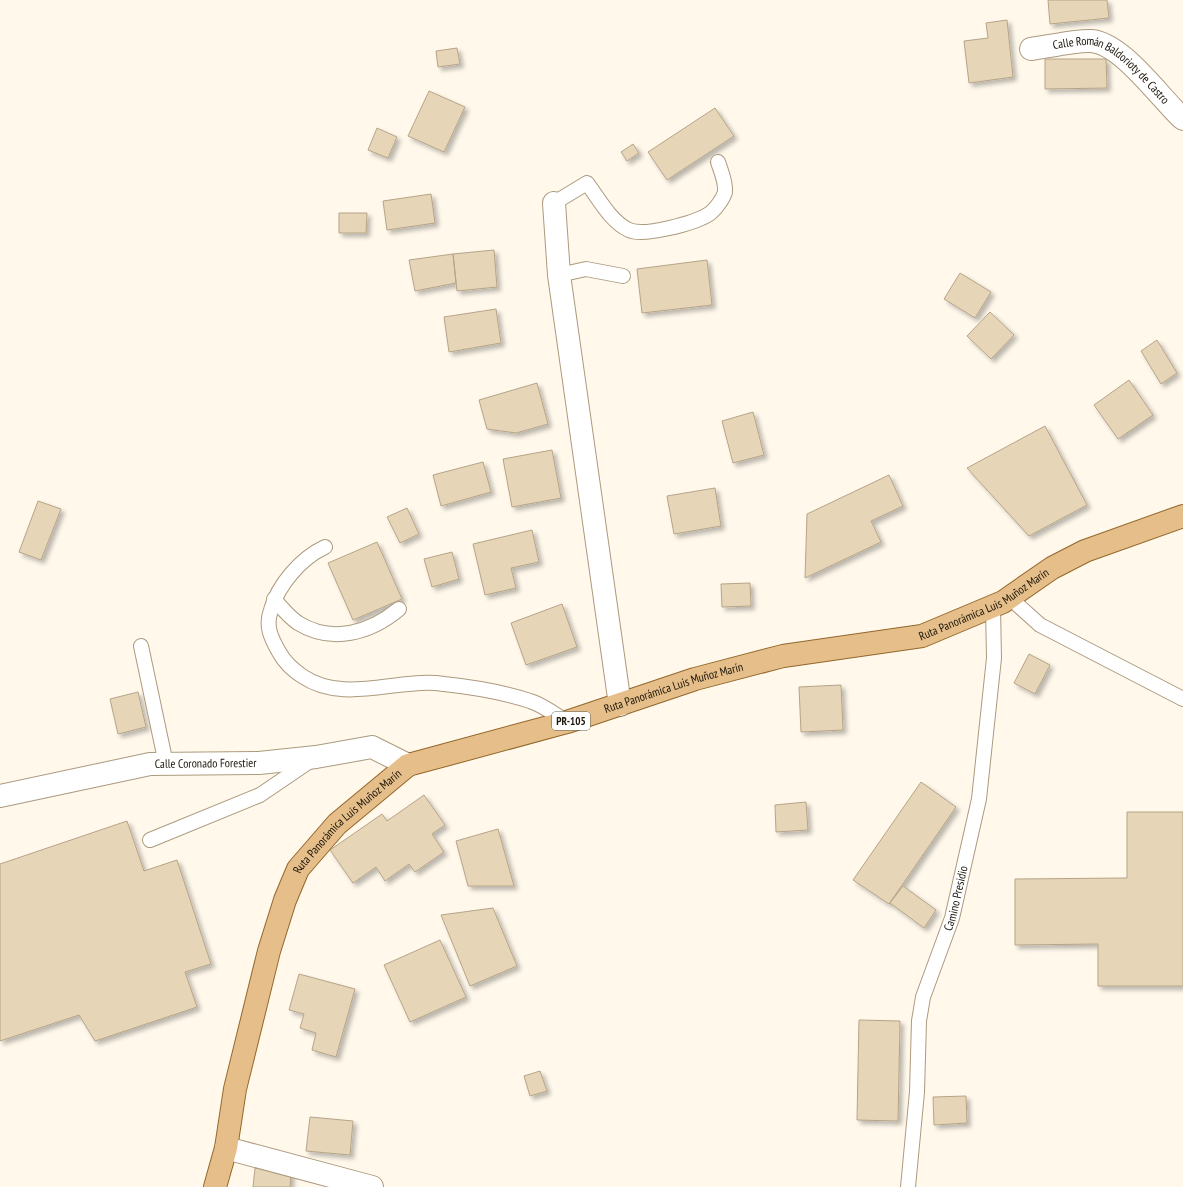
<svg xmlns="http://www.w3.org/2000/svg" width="1183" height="1187" font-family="'PT Sans Narrow',sans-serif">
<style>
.building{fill:#e7d5b7;stroke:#b6a488;filter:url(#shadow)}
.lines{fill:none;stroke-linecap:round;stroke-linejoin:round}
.service-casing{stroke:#ac9a7e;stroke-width:16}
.minor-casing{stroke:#ac9a7e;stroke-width:24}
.primary-casing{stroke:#93672b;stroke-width:24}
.service{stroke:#fff;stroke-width:14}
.minor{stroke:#fff;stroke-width:22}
.primary{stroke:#e5be8a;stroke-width:22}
.labels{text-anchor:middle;stroke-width:3;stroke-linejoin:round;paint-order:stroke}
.shield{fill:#fff;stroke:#605c54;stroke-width:1}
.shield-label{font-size:11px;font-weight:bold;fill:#1c160b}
.street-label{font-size:12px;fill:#1c160b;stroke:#fff}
</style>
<defs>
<filter id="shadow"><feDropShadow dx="3.5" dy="3.5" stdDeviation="2" flood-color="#0004"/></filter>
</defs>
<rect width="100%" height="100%" fill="#fff8eb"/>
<!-- building -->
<path class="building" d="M1048,0H1107L1109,18L1050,24Z
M1007,20L1013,77L969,83L964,41L988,38L986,23Z
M457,48L460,64L438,67L436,51Z
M1045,59H1106L1107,88L1045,89Z
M429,91L465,107L444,152L408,136Z
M715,108L734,136L667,180L648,152Z
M377,128L397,137L388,158L368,150Z
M633,144L639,153L627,161L621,152Z
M431,194L435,223L387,230L383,201Z
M339,213H367L366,233H339Z
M494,250L497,287L457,291L453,254Z
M453,254L456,283L415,291L409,260Z
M707,260L712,305L642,313L637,269Z
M960,273L991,292L975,318L944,299Z
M496,309L501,343L449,352L444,317Z
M990,312L1014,335L991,359L967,336Z
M1157,340L1177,373L1161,384L1141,351Z
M1129,380L1153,415L1118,439L1094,405Z
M537,383L548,424L516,433L487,429L479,400Z
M753,412L764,455L733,463L722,421Z
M1045,426L1087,505L1029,536L967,468Z
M552,450L561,498L512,507L503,459Z
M483,462L491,492L441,506L433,475Z
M889,475L903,506L871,521L881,542L805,578L807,514Z
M715,488L721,526L674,534L667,496Z
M38,501L61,509L41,560L19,552Z
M407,508L419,534L400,543L387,517Z
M532,530L539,562L511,568L516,588L485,595L473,544Z
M377,542L402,599L353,620L328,563Z
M452,552L459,579L432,587L424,559Z
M750,583L751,606L722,607L721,584Z
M562,604L577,647L526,665L511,623Z
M1029,654L1050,665L1035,694L1014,683Z
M841,685L843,730L801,732L799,687Z
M138,692L146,727L118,734L110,699Z
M921,782L956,807L889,904L853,880Z
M424,795L445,825L432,834L444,852L415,872L409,864L385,881L376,867L353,883L330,850L382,814L387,821Z
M806,802L808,830L776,832L775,805Z
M1127,812H1183V986H1098V944L1015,945V879L1127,878Z
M127,821L144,871L177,860L211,964L185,972L197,1007L95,1041L79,1015L0,1041V864Z
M498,829L514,886H468L456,841Z
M903,886L936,910L924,928L890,903Z
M493,908L517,966L470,986L441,915Z
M440,940L466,997L410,1022L384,965Z
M299,974L355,989L336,1057L312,1050L316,1033L300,1028L304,1014L289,1010Z
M859,1020L900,1021L898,1121L857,1120Z
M540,1071L547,1091L530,1096L524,1076Z
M966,1096L967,1123L934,1125L933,1097Z
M310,1117L353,1121L350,1155L306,1151Z
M255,1168L291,1171L290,1187H253Z"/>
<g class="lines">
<defs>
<g id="service">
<path d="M554,203L587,183C599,199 611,222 629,230C644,237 695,223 709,214C715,210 723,199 725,192C726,182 721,171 718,162"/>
<path d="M559,275L586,269L623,276"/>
<path d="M325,547C301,558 278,585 271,610C265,626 271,638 279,652C285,663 292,669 302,676C345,705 397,677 444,684C472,687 503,692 530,701C543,705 556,715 567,722"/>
<path d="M1010,598L1040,625L1183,699"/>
<path d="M274,599C281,607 289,617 298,623C332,644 370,633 399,609"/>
<path d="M141,646L166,764"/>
<path d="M150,840L260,795L313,759"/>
<path id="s1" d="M908,1187L917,1092L919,1021L923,997L952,918L979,799L994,658L993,607"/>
</g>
<g id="minor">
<path id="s2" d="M1031,49C1046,47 1077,40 1091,41C1122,43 1160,98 1183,119"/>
<path d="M554,203L559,275L620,705"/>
<path id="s3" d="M0,796L150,764L259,763L316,757L372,747L408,765"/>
<path d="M226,1148L372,1187"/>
</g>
<g id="primary">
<path id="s4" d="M215,1187L226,1148L235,1089L269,951L285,900L298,869L337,824L408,765L567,722L695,679L783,656L922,636L1003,602L1052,568L1085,551L1183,516"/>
</g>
</defs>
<!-- service casing -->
<use href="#service" class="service-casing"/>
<!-- minor casing -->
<use href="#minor" class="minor-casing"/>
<!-- primary casing -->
<use href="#primary" class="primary-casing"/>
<!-- service -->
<use href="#service" class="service"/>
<!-- minor -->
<use href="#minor" class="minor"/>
<!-- primary -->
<use href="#primary" class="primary"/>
</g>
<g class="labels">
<!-- shield labels -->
<rect class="shield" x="552" y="712" width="38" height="18" rx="3"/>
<g class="shield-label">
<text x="571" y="725">PR-105</text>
</g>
<!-- street labels -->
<g class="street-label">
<text dy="4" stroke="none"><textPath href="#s2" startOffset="91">Calle Román Baldorioty de Castro</textPath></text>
<text dy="4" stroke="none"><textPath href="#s4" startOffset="1082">Ruta Panorámica Luis Muñoz Marín</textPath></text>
<text dy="4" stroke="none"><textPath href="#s4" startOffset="758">Ruta Panorámica Luis Muñoz Marín</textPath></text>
<text dy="4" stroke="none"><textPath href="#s3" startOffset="209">Calle Coronado Forestier</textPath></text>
<text dy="4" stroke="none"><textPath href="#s4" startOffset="398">Ruta Panorámica Luis Muñoz Marín</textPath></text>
<text dy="4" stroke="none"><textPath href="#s1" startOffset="295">Camino Presidio</textPath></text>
</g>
</g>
</svg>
